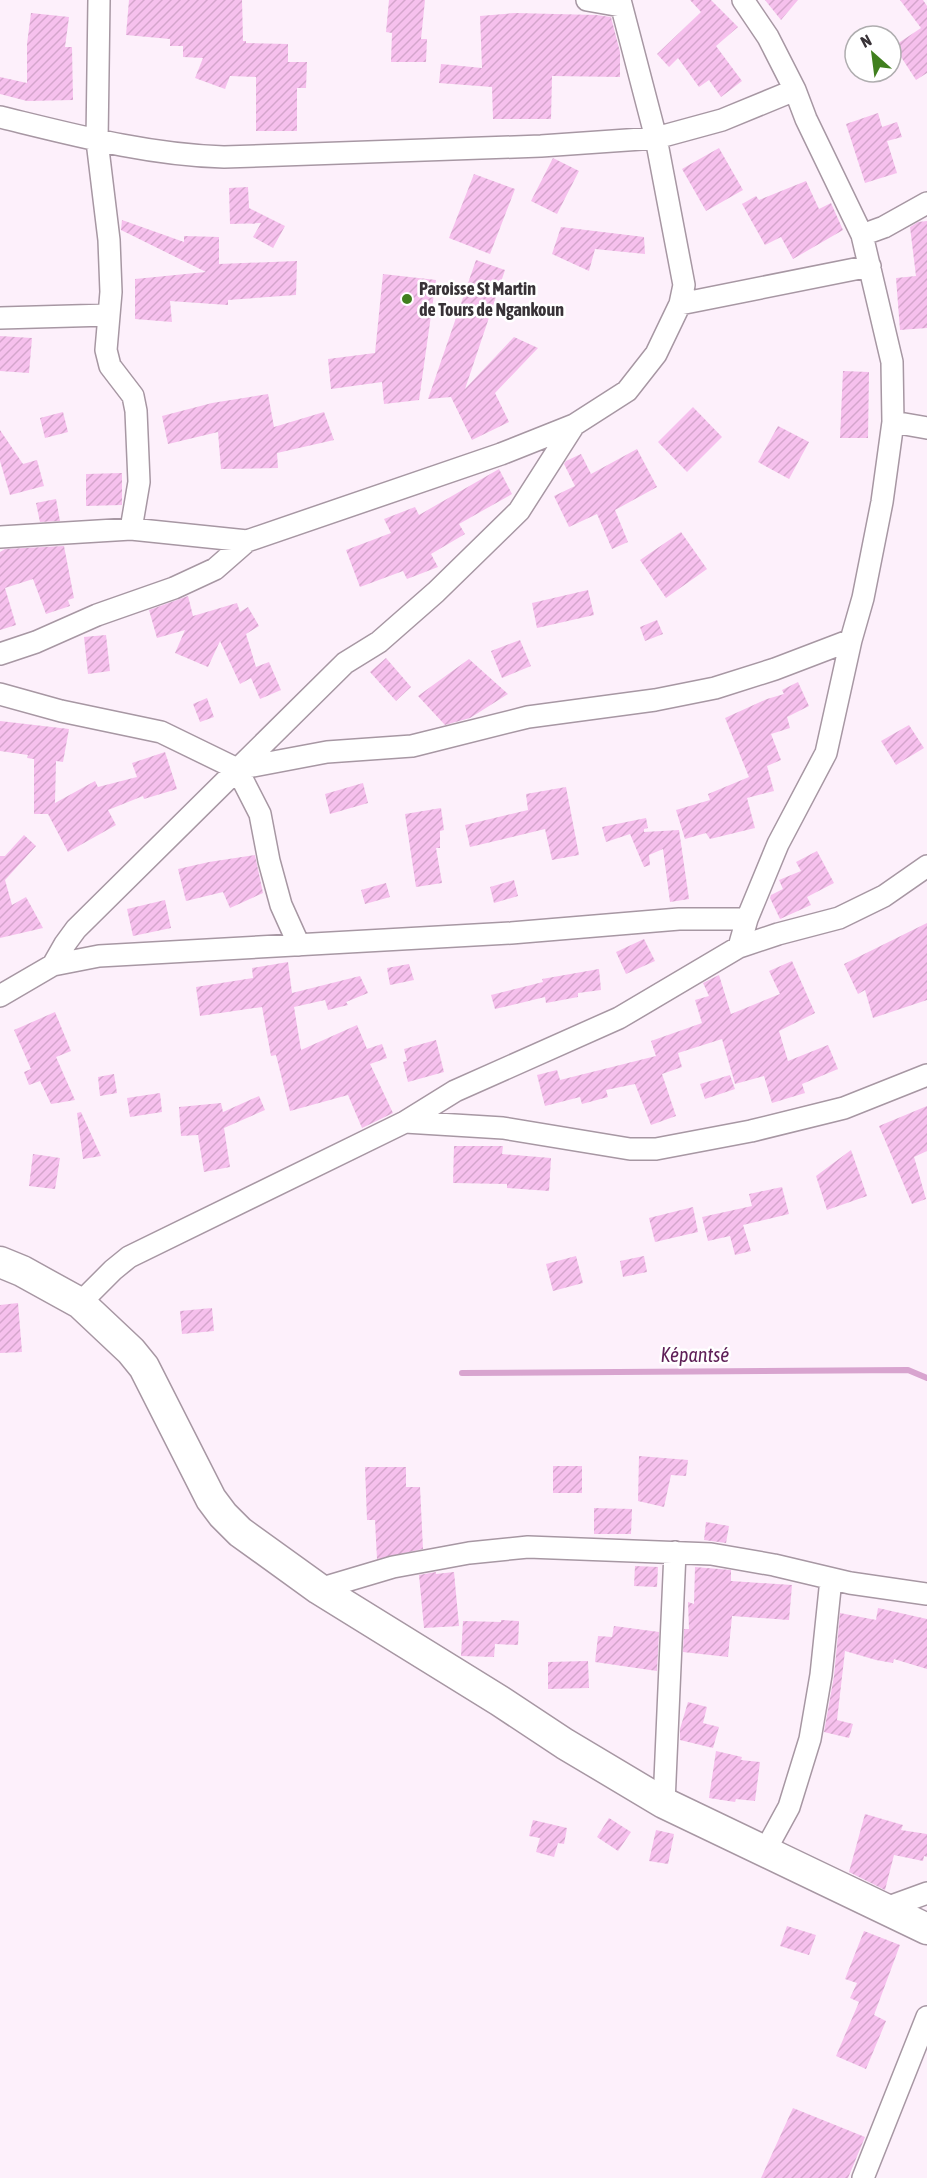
<svg xmlns="http://www.w3.org/2000/svg" width="927" height="2178" font-family="'Asap Condensed',sans-serif">
<style>
.lines{fill:none;stroke-linecap:round;stroke-linejoin:round}
.stream{stroke:#d8a4cf;stroke-width:6}
.building{fill:url(#building-hatch)}
.street-casing{stroke:#a797a3;stroke-width:24}
.secondary-casing{stroke:#a797a3;stroke-width:33}
.street{stroke:#fff;stroke-width:21}
.secondary{stroke:#fff;stroke-width:30}
.poi-dot{fill:#407f1e;stroke:#fff;stroke-width:2}
.labels{text-anchor:middle;stroke-width:5;stroke-linejoin:round;paint-order:stroke}
.poi-label{font-size:18px;font-weight:bold;fill:#383237;stroke:#fff;text-anchor:start}
.water-label{font-size:20px;font-style:italic;fill:#5f2158;stroke:#fff}
</style>
<defs>
<pattern id="building-hatch" width="6" height="6" patternUnits="userSpaceOnUse" patternTransform="scale(1.5)"><rect width="6" height="6" fill="#f6c0ed"/><path d="M-1 1l2-2M0 6l6-6M5 7l2-2" fill="none" stroke="#d4a5cc"/></pattern>
</defs>
<rect width="100%" height="100%" fill="#fdf0fb"/>
<g class="lines">
<!-- stream -->
<path class="stream" d="M462,1373L908,1370L927,1378"/>
</g>
<!-- building -->
<path class="building" d="M129,0H242L243,41H246V43L288,44V62H307L306,88H297V131H256V77L230,76L225,89L195,78L203,58L183,57V46H170V39L126,35Z
M389,0H425L421,39H427L426,62H391L392,33L386,32Z
M690,0H711L738,27L716,46L742,81L721,97L709,80L699,87L678,58L669,67L657,54L701,12Z
M765,0H798L781,20Z
M900,0H923L927,6V73L916,80L894,46L921,28Z
M31,13L69,17L65,47H72L73,100L27,101L0,94V77L27,83V44Z
M515,13L596,15L611,17L620,52V77L552,76L551,119H493L492,87L439,83L441,64L482,68L480,16Z
M878,113L882,127L897,122L902,137L887,141L897,173L865,183L846,124Z
M719,148L743,190L706,211L682,169Z
M553,158L579,171L557,214L531,201Z
M474,174L515,189L490,254L449,238Z
M806,181L819,209L831,203L843,230L793,259L781,237L765,245L742,204L756,196L759,200Z
M248,187L249,208L285,226L273,248L253,237L261,223L230,224L229,188Z
M122,220L184,242V236L219,237V264L297,261L296,295L228,300V305L170,301L172,322L135,319V279L206,272L121,230Z
M927,221V328L900,330L896,278L916,276L910,227L918,222Z
M561,227L644,237L645,254L595,249L589,271L552,254Z
M476,260L505,270L465,389L514,337L538,348L495,393L509,422L472,440L451,397L428,399Z
M383,274L436,280L419,400L384,404L382,382L331,389L328,359L375,353Z
M0,336L32,338L29,373L0,371Z
M843,371L869,372L868,438H840Z
M268,394L274,427L324,412L334,440L277,453L278,468L221,469L218,432L168,444L162,416L212,403Z
M693,407L722,437L687,472L658,442Z
M63,412L68,432L45,438L40,418Z
M778,426L809,442L789,479L758,462Z
M0,430L23,464L37,460L44,486L10,495L0,461Z
M637,449L657,487L615,510L628,542L612,549L597,514L569,527L554,496L575,486L564,464L566,461L581,454L591,474Z
M499,469L512,494L459,524L465,534L431,554L438,567L407,579L403,571L360,587L346,550L391,533L384,519L415,507L419,515Z
M122,473V505L86,506V474Z
M56,499L60,521L40,522L36,503Z
M681,532L707,569L666,598L640,560Z
M64,546L74,598L68,600L70,606L46,614L33,579L5,588L16,625L0,630V552L5,549Z
M588,590L594,615L537,628L532,603Z
M188,596L193,616L237,603L240,612L248,607L259,626L246,634L256,667L269,662L281,690L260,699L251,678L240,684L220,641L208,667L175,653L185,630L157,638L149,610Z
M657,620L663,634L645,641L640,627Z
M106,635L110,671L88,674L84,637Z
M520,640L531,666L502,678L491,651Z
M386,658L411,687L396,701L370,672Z
M469,659L508,694L470,718L445,725L418,696Z
M798,682L809,706L787,717L790,728L771,734L781,760L767,766L774,791L747,798L755,828L710,839L706,833L685,839L676,810L710,800L708,794L749,777L725,718L767,699L784,694L782,690Z
M207,698L214,717L200,722L193,704Z
M0,721L69,729L63,762L56,761L55,803L95,781L98,787L137,777L132,763L165,752L177,789L144,799L143,796L108,810L116,825L68,852L48,814H34V759L27,758L28,755L0,751Z
M909,725L924,748L896,765L881,741Z
M363,783L368,803L330,814L325,794Z
M566,787L579,855L552,860L545,829L470,847L465,825L528,810L526,794Z
M441,808L444,830L440,831V848H436L442,883L416,887L405,814Z
M646,818L648,828L644,829V832L679,830L689,899L670,902L663,849L649,855L650,865L644,867L630,834L606,842L602,827Z
M24,835L36,846L5,880L12,905L26,897L43,928L0,938V856H5Z
M817,851L834,883L807,897L811,905L780,919L770,898L771,895L783,889L779,880L801,871L796,862Z
M255,855L263,893L230,908L223,892L186,901L178,869L209,862Z
M514,880L518,896L494,903L490,887Z
M386,883L390,897L365,904L361,890Z
M165,900L171,928L133,936L127,909Z
M927,923V1000L873,1018L865,990L858,994L844,964Z
M644,939L655,961L626,974L616,952Z
M792,961L815,1013L779,1031L788,1061L828,1045L838,1069L802,1084L805,1093L772,1103L764,1076L735,1084L722,1039L678,1053L682,1067L662,1074L676,1116L651,1125L635,1084L606,1090L608,1097L582,1104L580,1097L545,1106L537,1075L557,1070L560,1080L656,1056L651,1041L702,1023L695,1000L709,996L703,983L719,975L731,1014L780,994L769,971Z
M288,962L292,993L360,976L368,993L346,1002L348,1005L328,1010L325,1000L294,1007L301,1050L357,1025L367,1049L382,1044L387,1058L370,1064L393,1113L362,1128L348,1095L290,1111L276,1055L271,1056L262,1007L200,1016L196,987L253,978L252,968Z
M409,964L414,980L390,985L387,968Z
M599,969L601,990L578,993V997L546,1003L545,997L495,1009L491,995L543,982L542,979Z
M55,1012L71,1051L56,1057L75,1100L51,1104L40,1081L29,1085L24,1072L31,1069L14,1030Z
M436,1040L444,1072L408,1082L403,1062L407,1061L404,1049Z
M114,1074L117,1093L100,1096L98,1077Z
M730,1075L735,1089L705,1099L700,1084Z
M160,1093L162,1112L130,1117L127,1098Z
M259,1096L265,1110L224,1128L230,1167L204,1172L198,1135L181,1136L179,1107L221,1103L223,1112Z
M927,1106V1151L914,1157L926,1199L912,1204L879,1126Z
M81,1112L101,1156L83,1159L77,1113Z
M454,1146H503L502,1154L551,1158L549,1191L507,1188V1184L453,1183Z
M851,1150L867,1196L827,1210L816,1176Z
M33,1154L60,1158L55,1189L29,1186Z
M782,1187L789,1214L743,1225L751,1251L735,1255L730,1236L708,1241L702,1217L752,1206L749,1194Z
M693,1207L698,1232L655,1242L649,1218Z
M576,1256L583,1283L553,1291L546,1264Z
M644,1256L647,1272L623,1277L620,1261Z
M18,1303L22,1352L0,1353V1305Z
M212,1308L214,1331L182,1334L180,1311Z
M639,1456L688,1460L686,1476L671,1475L664,1507L638,1501Z
M553,1466H582V1493H553Z
M365,1467H406V1487H420L423,1549L377,1559L375,1520H367Z
M594,1508L632,1509L631,1534H594Z
M706,1522L729,1526L726,1543L704,1540Z
M635,1566L658,1567L657,1587L634,1586Z
M695,1567L731,1570V1581L792,1585L789,1620L732,1616L728,1657L683,1652L684,1629H689L688,1602L694,1604Z
M436,1572V1574L454,1572L459,1626L424,1628L419,1575Z
M878,1608L927,1619V1669L894,1659L893,1663L876,1660L845,1651L837,1720L853,1724L849,1738L824,1732L834,1676L840,1613L876,1620Z
M501,1620L519,1621L518,1645L495,1644L494,1657L461,1656L463,1621L501,1622Z
M614,1626L659,1632L657,1671L595,1662L598,1636L612,1637Z
M588,1661L589,1688L548,1689V1662Z
M688,1702L707,1707L703,1723L719,1727L713,1748L680,1740V1729Z
M716,1751L742,1757L741,1760L760,1762L755,1801L736,1799L735,1802L709,1798Z
M865,1814L903,1825L901,1830L927,1834V1857L924,1856L923,1861L894,1855L885,1890L849,1872Z
M609,1818L631,1832L618,1851L597,1837Z
M533,1820L567,1828L564,1844L558,1843L554,1857L536,1852L540,1838L529,1836Z
M656,1830L674,1834L668,1864L649,1861Z
M787,1926L816,1935L809,1955L780,1946Z
M864,1931L900,1945L874,2015L886,2021L866,2069L836,2056L859,2002L850,1998L857,1983L845,1979Z
M793,2108L865,2137L848,2178H761Z"/>
<g class="lines">
<defs>
<path id="street" d="M99,0L97,141L109,240L111,292L106,350L110,366L133,396L136,411L139,482L131,529
M587,0L621,6
M0,117C74,135 148,155 224,157L541,146L656,138L722,120L795,90
M862,235L884,227L927,203
M680,304L870,266
M0,318L108,315
M893,422L927,428
M0,537L131,529L247,541L501,454L574,425L627,391L656,354L680,304L684,285L656,138L620,0
M0,654L36,642L97,615L174,588L215,569L247,541
M0,694L61,711L161,732L237,769L327,752L412,746L528,717L655,700L715,688L775,669L851,640
M237,769L260,814L269,861L281,905L299,945
M739,947L747,919L778,844L826,753L851,640L863,598L882,502L893,422L892,362L862,235L806,119L795,90L768,37L743,0
M53,965L65,944L76,929L345,663L379,642L436,592L519,511L574,425
M0,996L53,965L99,956L511,933L679,919H747
M405,1122L503,1128L630,1149H656L751,1131L844,1108L927,1075
M80,1303L113,1270L129,1257L405,1122L455,1091L619,1018L739,947L778,934L839,918L884,896L927,866
M319,1589L393,1567L469,1553L528,1547L711,1554L774,1565L850,1583L927,1594
M664,1803L675,1552
M765,1851L789,1807L810,1739L821,1675L831,1579
M883,1909L927,1893
M863,2178L927,2017"/>
<path id="secondary" d="M0,1262L22,1271L80,1303L131,1351L144,1367L211,1499L223,1515L240,1532L319,1589L500,1701L565,1744L664,1803L927,1929"/>
</defs>
<!-- street casing -->
<use href="#street" class="street-casing"/>
<!-- secondary casing -->
<use href="#secondary" class="secondary-casing"/>
<!-- street -->
<use href="#street" class="street"/>
<!-- secondary -->
<use href="#secondary" class="secondary"/>
</g>
<!-- markers -->
<circle class="poi-dot" cx="407" cy="299" r="6"/>
<g class="labels">
<!-- poi labels -->
<g class="poi-label">
<text x="419" y="295">Paroisse St Martin<tspan x="419" dy="21">de Tours de Ngankoun</tspan></text>
</g>
<!-- water labels -->
<g class="water-label">
<text x="695" y="1362">Képantsé</text>
</g>
</g>
<!-- north arrow -->
<g transform="translate(873 54) rotate(332)"><circle r="28" fill="#ffffff" stroke="#afadaf" stroke-width="1.5"/>
<path d="M0-4.5L10 22L0 15L-10 22Z" fill="#407f1e"/>
<text y="-9" font-size="16" font-weight="bold" text-anchor="middle" fill="#383237">N</text>
</g>
</svg>
